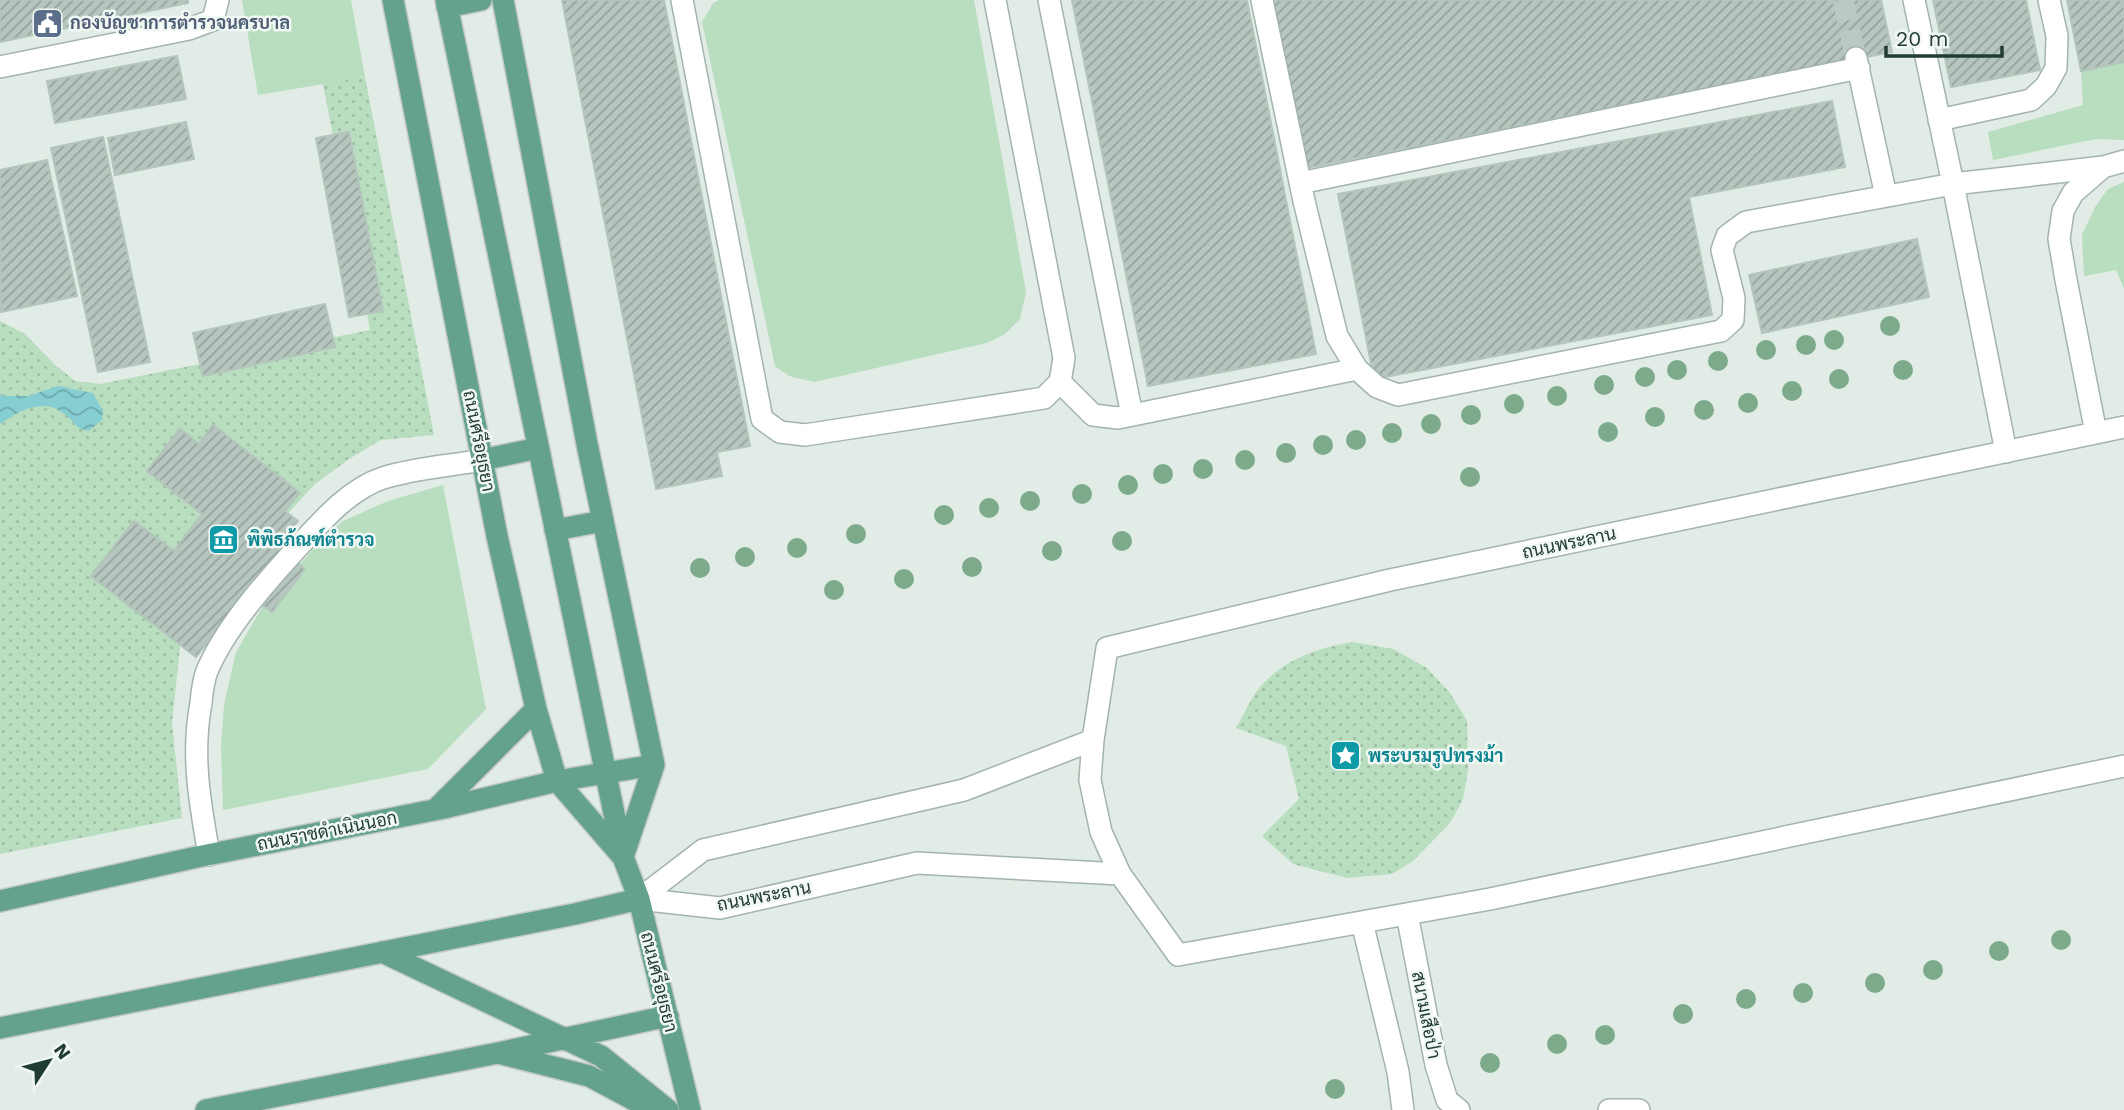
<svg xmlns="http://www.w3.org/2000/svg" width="2124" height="1110" font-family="'Work Sans',Sarabun,sans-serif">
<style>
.green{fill:#b9ddbf}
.garden{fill:url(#garden-dots)}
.water{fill:url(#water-waves)}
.building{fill:url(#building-hatch);stroke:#b3c5bc;stroke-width:2}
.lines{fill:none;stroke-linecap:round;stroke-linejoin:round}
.minor-tunnel{stroke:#bac9c1;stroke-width:21;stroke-dasharray:21 10;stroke-linecap:butt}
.minor-casing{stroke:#a3b4ac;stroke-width:24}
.major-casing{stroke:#c1c8c6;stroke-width:24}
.minor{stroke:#fff;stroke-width:21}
.major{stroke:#64a28c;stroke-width:21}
.tree{fill:#7caa8a}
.labels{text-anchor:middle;stroke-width:5;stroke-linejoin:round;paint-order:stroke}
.service-label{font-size:18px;font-weight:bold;fill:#4e5e75;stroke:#f1f8f4;text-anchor:start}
.street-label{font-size:18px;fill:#213c32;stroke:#f1f8f4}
.culture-label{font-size:18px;font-weight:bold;fill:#0d838f;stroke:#f1f8f4;text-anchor:start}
</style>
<defs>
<pattern id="garden-dots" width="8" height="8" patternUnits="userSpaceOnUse" patternTransform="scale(1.75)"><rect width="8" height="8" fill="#b9ddbf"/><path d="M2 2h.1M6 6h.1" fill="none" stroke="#9fbfa5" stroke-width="1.8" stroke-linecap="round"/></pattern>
<pattern id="water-waves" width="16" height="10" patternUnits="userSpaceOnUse" patternTransform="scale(1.75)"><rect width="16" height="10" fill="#87ced2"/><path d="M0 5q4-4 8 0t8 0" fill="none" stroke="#6ea8ab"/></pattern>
<pattern id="building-hatch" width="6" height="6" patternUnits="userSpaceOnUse" patternTransform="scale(1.75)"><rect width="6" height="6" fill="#b6c6be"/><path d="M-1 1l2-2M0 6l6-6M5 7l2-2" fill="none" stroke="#94a29b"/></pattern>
</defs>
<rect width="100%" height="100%" fill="#e0ece5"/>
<!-- green -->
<path class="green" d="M242,0H351L365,77L258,95Z
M719,0H974L1026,292L1020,319L1005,334L987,343L814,382L789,376L775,366L702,22L713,3Z
M2124,62V140L2096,139L1993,160L1988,132L2083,105L2081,71Z
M2124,182V289L2116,270L2084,276L2082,235L2095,207L2108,189Z
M443,485L486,709L428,769L223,810L221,745L224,705L236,652L263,606L323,538L343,521L388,501Z"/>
<!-- garden -->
<path class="garden" d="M365,77L434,435L381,440L349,459L315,484L182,628L172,723L182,818L0,854V321L25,334L55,365L75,381L100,384L370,330L323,84Z
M1352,642L1393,649L1427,668L1450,693L1467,721L1468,770L1463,799L1450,823L1413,861L1392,874L1347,878L1293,864L1262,836L1299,799L1286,746L1236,728C1244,715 1251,697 1261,686C1285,659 1318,648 1352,642Z"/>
<!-- water -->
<path class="water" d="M58,386L93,393L103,411L102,420L89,431C75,429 77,424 67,416C44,396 21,410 0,424V394L3,396H28Z"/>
<!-- building -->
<path class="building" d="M0,0H188V3L0,42Z
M562,0H664L750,446L717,452L722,476L656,489Z
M1072,0H1247L1316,354L1148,386Z
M1272,0H1881L1892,52L1306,168Z
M1933,0H2026L2040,70L1951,87Z
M2067,0H2124V62L2081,71Z
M177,56L186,99L55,123L47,81Z
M1832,101L1845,167L1689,197L1712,315L1374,379L1338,194Z
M186,122L194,159L115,175L108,138Z
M349,132L383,311L349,317L316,138Z
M103,137L150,362L98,372L51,148Z
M47,160L77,296L1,312L0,170Z
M1917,239L1929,297L1762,333L1749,275Z
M325,304L335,347L203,376L193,333Z
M213,425L300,493L285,511L298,521L278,548L305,569L272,612L246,593L196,657L91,576L134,521L174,551L202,514L147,471L180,429L199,444Z"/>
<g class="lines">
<!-- minor-tunnel -->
<path class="minor-tunnel" d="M1843,0L1856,58"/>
<defs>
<path id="minor" d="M682,0L762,419L780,432L805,435L1044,398L1060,382L1064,358L995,0
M1049,0L1132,415
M1262,0L1304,201L1337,336L1357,369L1377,387L1398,395L1721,331L1733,320L1734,298L1722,250L1727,236L1746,222L1953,184L2103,167
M1914,0L1953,184L2006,452
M1856,58L1886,196
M0,67L189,29L213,20L218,0
M1939,120L2031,100L2046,86L2056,68L2057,36L2049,0
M1300,183L1859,68
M1060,382L1093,415L1118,418L1357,369
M2096,433L2066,280L2059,239L2063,211L2073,193L2103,167L2124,161
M1093,740L1090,780L1101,832L1120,874
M209,855C200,803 191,755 201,703C202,692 203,681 207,671C225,628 266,582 297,548C321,522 349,489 383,478C414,468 450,466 482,460
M639,899L703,850L964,790L1093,740L1107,648L1390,580L2124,427
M639,899L720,908L917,863L1120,874L1178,955L1490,899L2124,766
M1407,914L1436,1065L1447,1100L1459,1110
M1362,922L1398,1072L1403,1110
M1609,1110H1639"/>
<path id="major" d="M393,0L497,536L536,709L557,781L621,855
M446,0L623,857L639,899L690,1110
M503,0L587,444L654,765L623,857
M447,7L481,0
M482,460L538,448
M555,530L603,521
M437,808L536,709
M0,901L197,857L444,808L557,781L654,765
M382,952L601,1056L668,1110
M0,1028L575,914L639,899
M502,1054L589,1076L651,1109
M206,1110L498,1053L668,1016"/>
</defs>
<!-- minor casing -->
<use href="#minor" class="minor-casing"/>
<!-- major casing -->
<use href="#major" class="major-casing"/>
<!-- minor -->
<use href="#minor" class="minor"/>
<!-- major -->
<use href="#major" class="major"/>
</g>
<!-- trees -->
<g class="tree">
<circle cx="1890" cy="326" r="10"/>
<circle cx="1834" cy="340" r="10"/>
<circle cx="1806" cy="345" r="10"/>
<circle cx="1766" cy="350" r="10"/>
<circle cx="1718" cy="361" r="10"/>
<circle cx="1677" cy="370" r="10"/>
<circle cx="1903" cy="370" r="10"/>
<circle cx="1645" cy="377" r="10"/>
<circle cx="1839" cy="379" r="10"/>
<circle cx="1604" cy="385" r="10"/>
<circle cx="1792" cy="391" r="10"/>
<circle cx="1557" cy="396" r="10"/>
<circle cx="1748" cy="403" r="10"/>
<circle cx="1514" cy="404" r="10"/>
<circle cx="1704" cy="410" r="10"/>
<circle cx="1471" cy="415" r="10"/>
<circle cx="1655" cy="417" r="10"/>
<circle cx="1431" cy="424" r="10"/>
<circle cx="1608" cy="432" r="10"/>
<circle cx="1392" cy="433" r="10"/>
<circle cx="1356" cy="440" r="10"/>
<circle cx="1323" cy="445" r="10"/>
<circle cx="1286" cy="453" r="10"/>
<circle cx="1245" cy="460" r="10"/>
<circle cx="1203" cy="469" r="10"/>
<circle cx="1163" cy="474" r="10"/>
<circle cx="1470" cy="477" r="10"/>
<circle cx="1128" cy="485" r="10"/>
<circle cx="1082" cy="494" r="10"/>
<circle cx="1030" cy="501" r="10"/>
<circle cx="989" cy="508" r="10"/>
<circle cx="944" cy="515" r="10"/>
<circle cx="856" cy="534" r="10"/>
<circle cx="1122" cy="541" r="10"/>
<circle cx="797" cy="548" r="10"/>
<circle cx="1052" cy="551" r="10"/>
<circle cx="745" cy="557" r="10"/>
<circle cx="972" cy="567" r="10"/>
<circle cx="700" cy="568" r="10"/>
<circle cx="904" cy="579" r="10"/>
<circle cx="834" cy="590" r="10"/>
<circle cx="2061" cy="940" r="10"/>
<circle cx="1999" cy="951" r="10"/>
<circle cx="1933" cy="970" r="10"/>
<circle cx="1875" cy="983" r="10"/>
<circle cx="1803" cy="993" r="10"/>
<circle cx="1746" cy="999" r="10"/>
<circle cx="1683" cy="1014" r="10"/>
<circle cx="1605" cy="1035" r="10"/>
<circle cx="1557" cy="1044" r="10"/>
<circle cx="1490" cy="1063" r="10"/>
<circle cx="1335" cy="1089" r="10"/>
</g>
<!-- icons -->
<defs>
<symbol id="civic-square" viewBox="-11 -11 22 22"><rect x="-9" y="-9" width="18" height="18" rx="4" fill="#5c6f8a" stroke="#f1f8f4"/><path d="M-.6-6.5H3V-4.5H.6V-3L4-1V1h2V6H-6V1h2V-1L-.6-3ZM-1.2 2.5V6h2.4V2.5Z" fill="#fff"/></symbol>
<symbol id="museum-square" viewBox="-11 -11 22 22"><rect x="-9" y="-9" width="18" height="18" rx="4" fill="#0f9aa8" stroke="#f1f8f4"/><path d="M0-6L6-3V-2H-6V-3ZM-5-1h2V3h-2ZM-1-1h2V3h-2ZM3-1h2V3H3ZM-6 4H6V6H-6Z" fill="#fff"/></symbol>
<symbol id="sight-square" viewBox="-11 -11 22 22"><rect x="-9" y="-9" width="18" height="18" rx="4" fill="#0f9aa8" stroke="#f1f8f4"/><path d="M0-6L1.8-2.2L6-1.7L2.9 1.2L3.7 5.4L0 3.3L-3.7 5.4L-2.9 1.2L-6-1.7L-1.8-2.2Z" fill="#fff"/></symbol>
</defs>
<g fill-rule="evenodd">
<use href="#civic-square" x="30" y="6" width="35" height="35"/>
<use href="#museum-square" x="206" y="522" width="35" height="35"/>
<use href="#sight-square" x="1328" y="738" width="35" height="35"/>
</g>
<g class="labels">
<!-- service labels -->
<g class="service-label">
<text x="70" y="29">กองบัญชาการตำรวจนครบาล</text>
</g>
<!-- street labels -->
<g class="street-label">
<text transform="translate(479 441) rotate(79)" y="6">ถนนศรีอยุธยา</text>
<text transform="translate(1569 543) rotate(-12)" y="6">ถนนพระลาน</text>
<text transform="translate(327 831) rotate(-11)" y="6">ถนนราชดำเนินนอก</text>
<text transform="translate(764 896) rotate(-11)" y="6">ถนนพระลาน</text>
<text transform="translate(659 982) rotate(76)" y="6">ถนนศรีอยุธยา</text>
<text transform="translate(1426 1015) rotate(79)" y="6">สนามเสือป่า</text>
</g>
<!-- culture labels -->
<g class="culture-label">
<text x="247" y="546">พิพิธภ้ณฑ์ตำรวจ</text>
<text x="1368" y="762">พระบรมรูปทรงม้า</text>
</g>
</g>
<!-- north arrow -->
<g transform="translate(49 1061) rotate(54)" stroke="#f1f8f4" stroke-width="5" paint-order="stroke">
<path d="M0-5L12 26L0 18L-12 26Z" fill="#213c32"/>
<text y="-10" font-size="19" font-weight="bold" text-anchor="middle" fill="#213c32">N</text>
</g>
<!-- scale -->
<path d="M1886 46v10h116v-10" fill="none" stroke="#213c32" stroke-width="3.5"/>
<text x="1896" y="46" font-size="21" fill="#213c32" stroke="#f1f8f4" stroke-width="5" paint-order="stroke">20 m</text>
</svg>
